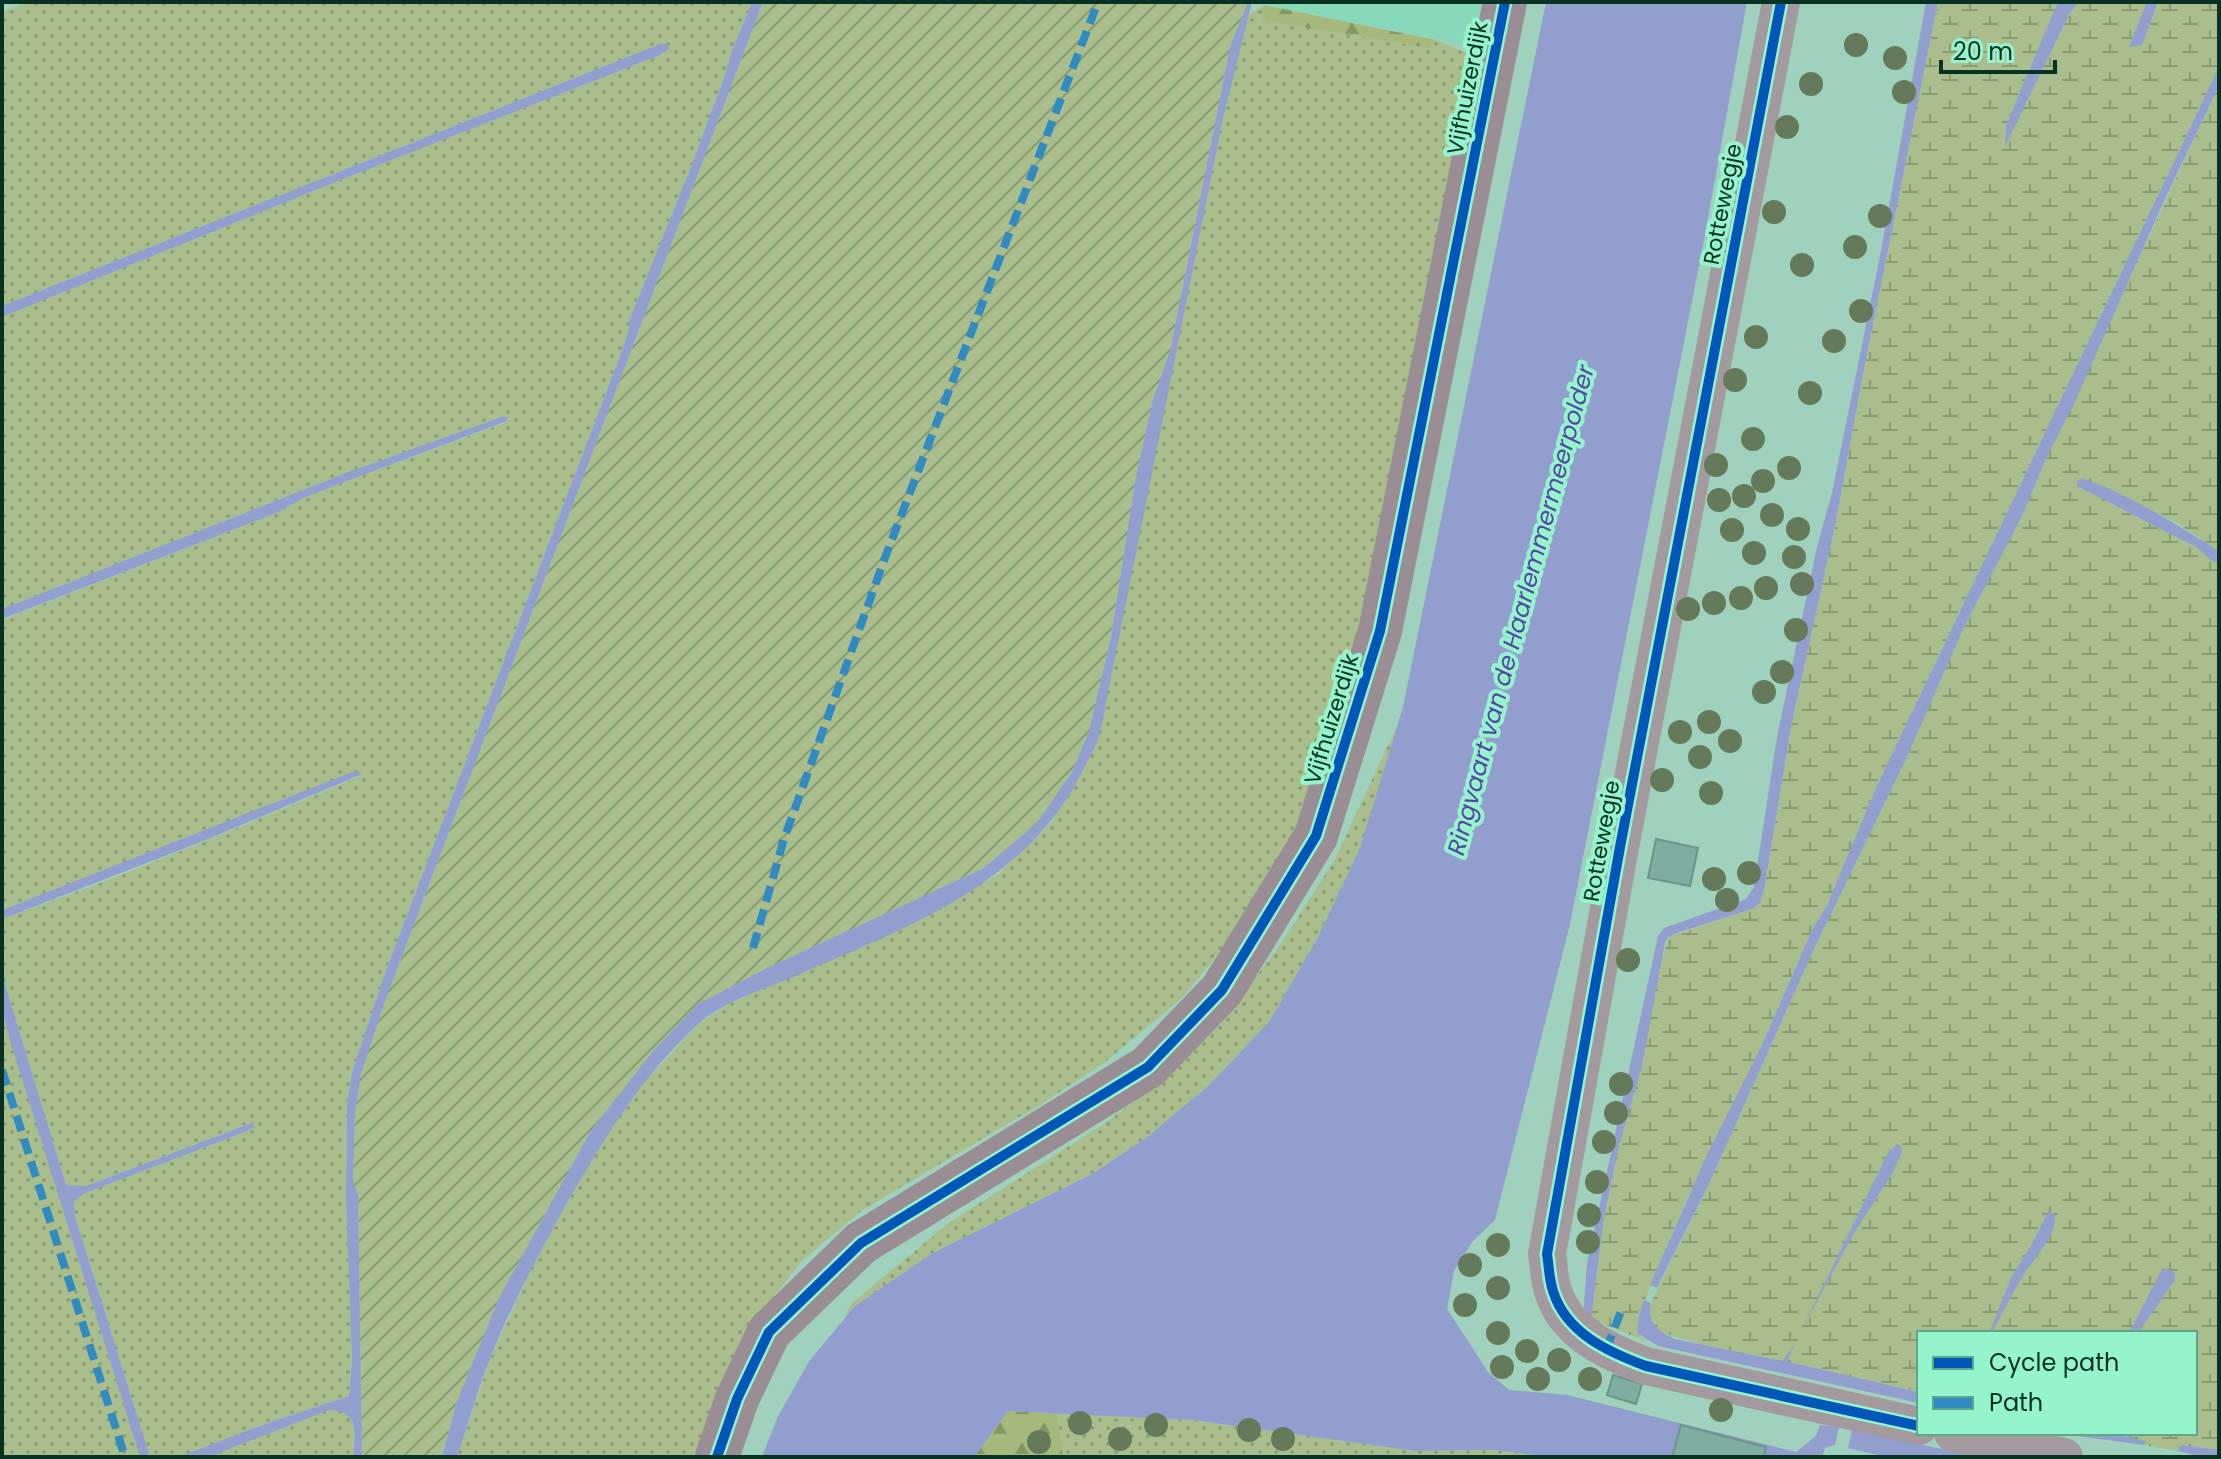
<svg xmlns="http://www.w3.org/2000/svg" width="2221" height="1459" font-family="Poppins,sans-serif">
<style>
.built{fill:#88d9b9}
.grass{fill:url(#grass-dots)}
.forest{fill:url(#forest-firs)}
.wetland{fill:url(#wetland-marsh)}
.garden{fill:url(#garden-furrows)}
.water{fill:#929ece}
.building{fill:#7fada1;stroke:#6c9489;stroke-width:2}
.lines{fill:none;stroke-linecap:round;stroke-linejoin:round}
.street{stroke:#a29a9f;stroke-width:38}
.secondary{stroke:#9a8e96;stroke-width:44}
.quiet{stroke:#318bc0;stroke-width:8;stroke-dasharray:16 8;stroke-linecap:butt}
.cycleway-casing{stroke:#96f4cd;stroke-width:15}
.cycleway{stroke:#0057b8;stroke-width:10}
.tree{fill:#647a59}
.labels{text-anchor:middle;stroke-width:8;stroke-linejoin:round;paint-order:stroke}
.street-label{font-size:22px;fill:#073123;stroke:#96f4cd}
.water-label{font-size:24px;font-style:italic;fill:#5446a4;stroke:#96f4cd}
</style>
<defs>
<pattern id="grass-dots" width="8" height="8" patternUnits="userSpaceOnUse" patternTransform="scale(2)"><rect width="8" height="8" fill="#a9be8c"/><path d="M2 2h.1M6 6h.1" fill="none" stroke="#889b72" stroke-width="1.8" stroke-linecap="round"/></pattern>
<pattern id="forest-firs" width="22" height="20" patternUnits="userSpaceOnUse" patternTransform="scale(2)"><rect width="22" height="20" fill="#a6b97c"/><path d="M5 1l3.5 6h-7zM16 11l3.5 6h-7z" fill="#859765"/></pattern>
<pattern id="wetland-marsh" width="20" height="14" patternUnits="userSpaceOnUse" patternTransform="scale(2)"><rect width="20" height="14" fill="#a9be8c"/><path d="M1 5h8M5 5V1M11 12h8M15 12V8" fill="none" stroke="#889b72"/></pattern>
<pattern id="garden-furrows" width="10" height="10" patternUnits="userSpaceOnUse" patternTransform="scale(2)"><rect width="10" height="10" fill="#a9be8c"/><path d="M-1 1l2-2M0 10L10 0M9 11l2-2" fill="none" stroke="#889b72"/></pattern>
</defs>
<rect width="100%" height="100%" fill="#9fd1bc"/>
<!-- built -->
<path class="built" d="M1259,2H1487L1479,47L1264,5Z"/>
<!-- grass -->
<path class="grass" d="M29,2H752L730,56L725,75L689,172L629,321V330L617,364L385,973L352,1072L347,1105L346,1199L352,1348L349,1396L273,1421L178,1457H150L75,1216L74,1202L83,1194L238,1135L253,1128V1122L86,1186L66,1185L2,974V919C123,876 242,827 360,776V773H352L2,910V620L279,512L305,497L507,422L508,418L504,416L351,471L2,609V317L333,183L660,55L669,49L667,44H660L2,306V12Z
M1264,5L1262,20L1429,48L1436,40L1467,53L1463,109L1356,657L1300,821L1224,947L1182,998L1104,1063L1043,1103L861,1211L802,1261L771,1300L697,1457H457L490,1359L533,1265L600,1144L644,1083L697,1025L730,1003L907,926L998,874L1051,823L1097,741L1223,118L1248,15Z
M1399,722L1360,848L1317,939L1269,1022L1207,1087L1146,1138L1092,1174L931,1254L855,1306L844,1318L852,1303L950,1222L1101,1126L1165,1078L1219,1026L1283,941L1335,859Z
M2,1011L140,1457H2Z
M329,1410C361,1411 353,1431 353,1457H209Z
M1057,1413L1192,1420L1415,1451L1494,1450L1550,1457H1063Z"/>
<!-- forest -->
<path class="forest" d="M1264,5L1436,40L1429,48L1261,20Z
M1008,1411L1057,1413L1063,1457H974Z"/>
<!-- wetland -->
<path class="wetland" d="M1938,2H2058L2006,125L2005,144L2070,13L2079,2H2147L2142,45L2158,2H2219V67L1876,788L1827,905L1812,930L1762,1045L1684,1205L1639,1315L1637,1333L1648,1342L1591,1319L1604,1218L1619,1146L1642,1065L1655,989L1668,937L1752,909L1764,890L1791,727L1835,526L1864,369Z
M2219,86V551L2175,522L2100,485L2077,486L2196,547L2212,561L2219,563V909L2215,918L2219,917V1450L2183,1445L2179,1447V1451L2144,1445L2146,1441L2108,1433H2195V1333H1919V1392L1789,1362L1788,1357L1783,1361L1699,1344L1660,1332L1653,1324L1649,1310L1651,1303L1709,1184L1813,951L1907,757L1964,627L2022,516L2048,454Z"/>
<!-- garden -->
<path class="garden" d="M763,2H1248L1230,47L1170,351L1153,399L1136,476L1111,637L1089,731L1072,772L1036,824L982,869L767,968L698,1004L653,1051L590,1132L499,1298L456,1404L442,1457H362L358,1195L353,1181L355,1113L361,1074L385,1001Z"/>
<!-- water -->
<path class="water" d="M752,2H763L385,1001L361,1074L355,1113L353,1180L358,1195L362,1457H353C355,1432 360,1411 329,1410L209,1457H178L273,1421L349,1396L352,1358L346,1199L347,1105L352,1072L385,973L617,364L629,330V321L689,172L725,75L730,56Z
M1248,2H1252L1223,118L1108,692C1105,708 1103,724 1098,739C1094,751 1087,761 1082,772C1025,886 907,927 798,975C764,990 724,1000 696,1026C636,1082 595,1153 556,1223C532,1267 508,1313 490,1359C477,1391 468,1425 457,1457H442L456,1404L499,1298L590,1132L653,1051L698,1004L767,968L982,869L1036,824L1072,772L1089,731L1111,637L1136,476L1153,399L1170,351L1230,47Z
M1546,2H1747L1704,240L1570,924L1495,1220L1473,1241L1454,1271L1447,1309L1488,1372L1509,1390L1567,1395L1796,1452L1816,1436L1820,1425L1839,1427L1835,1445L1825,1448L1822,1457H1550L1494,1450L1415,1451L1192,1420L1008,1411L974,1457H762L778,1416L810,1360L855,1306L931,1254L1092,1174L1146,1138L1207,1087L1269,1022L1317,939L1360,848L1403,707Z
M1926,2H1938L1864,369L1835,526L1791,727L1764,890L1760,903L1752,909L1677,933L1668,937L1665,943L1642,1066L1619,1146L1604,1218L1591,1319L1583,1316L1587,1264L1658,936L1664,928L1746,899L1754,887L1777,737L1817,547L1832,493L1880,256Z
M2058,2H2079L2070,13L2005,146L2006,125Z
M2147,2H2158L2142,45L2129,47Z
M660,44H667L669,49L660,55L333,183L2,317V306Z
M2219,67V86L2165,199L2073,406L2048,454L2022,516L1964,627L1907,757L1813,951L1709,1184L1657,1288L1650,1285L1706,1157L1762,1045L1812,930L1827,905L1876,788Z
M504,416L508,418L507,421L305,497L279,512L2,619V609L351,471Z
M2082,478C2131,495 2175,524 2219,551V563L2212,561L2196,547L2077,486V481Z
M352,772H361L360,775L201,842L2,919V910Z
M2,974L66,1185L86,1186L254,1122L253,1128L245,1132L83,1194L74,1202L75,1216L150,1457H140L12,1047L2,1011Z
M1897,1144L1901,1146L1902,1152L1893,1172L1853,1235L1801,1331L1888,1153Z
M2048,1212L2055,1214C2057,1237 2034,1257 2023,1276C2012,1294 2002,1314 1992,1333H1989L2011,1278L2032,1244Z
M2166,1268L2175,1273V1280L2138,1333H2129L2160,1273Z
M1644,1300L1651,1303C1647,1323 1658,1331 1675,1339L1783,1361L1797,1340L1789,1356V1362L1919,1392V1403L1658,1346L1637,1333L1639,1315Z
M1852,1430L1980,1457H1886L1848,1448Z
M2055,1433H2108L2146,1441L2144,1445Z
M2183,1445L2219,1450V1457H2201L2179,1451V1447Z"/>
<!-- building -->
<path class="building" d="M1656,839L1698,848L1690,886L1648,878Z
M1613,1375L1642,1384L1636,1404L1607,1395Z
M1681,1425L1766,1447L1764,1457H1672Z"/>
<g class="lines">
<!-- street -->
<path class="street" d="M1781,2L1620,847L1547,1254C1549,1266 1549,1279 1553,1291C1566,1333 1608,1352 1646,1366L1919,1426
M1953,1433L2064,1457"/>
<!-- secondary -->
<path class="secondary" d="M717,1457L737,1399L769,1332L861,1243L1148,1067L1222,990L1316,836L1380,631L1505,2"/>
<!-- quiet -->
<path class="quiet" d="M753,948L784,839L886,555L1098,2
M2,1070L125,1457
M1606,1350L1623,1306"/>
<defs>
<path id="cycleway" d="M1781,2L1620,847L1547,1254C1549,1266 1549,1279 1553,1291C1566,1333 1608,1352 1646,1366L1919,1426
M717,1457L737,1399L769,1332L861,1243L1148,1067L1222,990L1316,836L1380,631L1505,2"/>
</defs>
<!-- cycleway casing -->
<use href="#cycleway" class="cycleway-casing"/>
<!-- cycleway -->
<use href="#cycleway" class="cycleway"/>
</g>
<!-- trees -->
<g class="tree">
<circle cx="1856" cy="45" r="12"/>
<circle cx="1895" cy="58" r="12"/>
<circle cx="1811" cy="84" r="12"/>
<circle cx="1904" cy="92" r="12"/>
<circle cx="1787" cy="127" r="12"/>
<circle cx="1774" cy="212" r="12"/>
<circle cx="1880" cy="216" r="12"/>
<circle cx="1855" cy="247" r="12"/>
<circle cx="1802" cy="265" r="12"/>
<circle cx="1861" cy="311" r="12"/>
<circle cx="1756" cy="337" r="12"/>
<circle cx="1834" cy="341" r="12"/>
<circle cx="1735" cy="380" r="12"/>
<circle cx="1810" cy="393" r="12"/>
<circle cx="1753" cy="439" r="12"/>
<circle cx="1716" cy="465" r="12"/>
<circle cx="1789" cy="468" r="12"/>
<circle cx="1763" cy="481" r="12"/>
<circle cx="1744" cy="496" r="12"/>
<circle cx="1719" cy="500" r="12"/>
<circle cx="1772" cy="515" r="12"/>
<circle cx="1798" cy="529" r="12"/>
<circle cx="1732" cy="530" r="12"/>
<circle cx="1754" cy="553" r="12"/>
<circle cx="1794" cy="557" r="12"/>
<circle cx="1802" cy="584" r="12"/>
<circle cx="1766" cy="588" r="12"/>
<circle cx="1741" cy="598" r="12"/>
<circle cx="1714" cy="603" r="12"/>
<circle cx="1688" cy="609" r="12"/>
<circle cx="1796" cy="630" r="12"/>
<circle cx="1782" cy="672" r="12"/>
<circle cx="1764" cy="692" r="12"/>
<circle cx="1709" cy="722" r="12"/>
<circle cx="1680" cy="732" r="12"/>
<circle cx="1730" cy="741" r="12"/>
<circle cx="1700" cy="757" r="12"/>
<circle cx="1662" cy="780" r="12"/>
<circle cx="1711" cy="793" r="12"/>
<circle cx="1749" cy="873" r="12"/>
<circle cx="1714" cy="879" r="12"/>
<circle cx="1727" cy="900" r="12"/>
<circle cx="1628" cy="960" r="12"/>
<circle cx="1621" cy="1084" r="12"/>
<circle cx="1616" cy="1113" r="12"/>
<circle cx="1604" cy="1142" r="12"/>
<circle cx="1597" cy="1182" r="12"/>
<circle cx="1589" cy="1215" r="12"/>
<circle cx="1588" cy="1242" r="12"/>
<circle cx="1498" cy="1245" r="12"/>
<circle cx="1470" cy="1265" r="12"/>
<circle cx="1498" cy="1288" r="12"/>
<circle cx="1465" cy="1305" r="12"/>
<circle cx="1498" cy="1333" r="12"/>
<circle cx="1527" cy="1351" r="12"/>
<circle cx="1559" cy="1360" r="12"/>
<circle cx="1502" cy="1367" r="12"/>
<circle cx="1538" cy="1379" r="12"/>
<circle cx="1590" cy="1379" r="12"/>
<circle cx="1721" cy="1410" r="12"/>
<circle cx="1080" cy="1423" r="12"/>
<circle cx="1156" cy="1425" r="12"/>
<circle cx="1249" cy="1430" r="12"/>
<circle cx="1120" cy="1439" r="12"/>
<circle cx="1283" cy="1439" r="12"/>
<circle cx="1039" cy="1442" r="12"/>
</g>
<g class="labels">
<!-- street labels -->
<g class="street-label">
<text transform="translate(1467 88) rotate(-79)" y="8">Vijfhuizerdijk</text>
<text transform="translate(1722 204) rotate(-79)" y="8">Rottewegje</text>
<text transform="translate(1331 719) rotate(-73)" y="8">Vijfhuizerdijk</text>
<text transform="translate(1601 841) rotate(-80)" y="8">Rottewegje</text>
</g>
<!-- water labels -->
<g class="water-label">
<text transform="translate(1521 610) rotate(-75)" y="8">Ringvaart van de Haarlemmermeerpolder</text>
</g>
</g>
<!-- border -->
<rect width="2221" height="1459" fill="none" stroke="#073123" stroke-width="8"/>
<!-- legend -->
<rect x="1917" y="1331" width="280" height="104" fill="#96f4cd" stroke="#5da689" stroke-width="2"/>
<rect x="1933" y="1357" width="40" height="12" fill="#0057b8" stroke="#5da689" stroke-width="2"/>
<text x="1989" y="1371" font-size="24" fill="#073123">Cycle path</text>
<rect x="1933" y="1397" width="40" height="12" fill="#318bc0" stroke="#5da689" stroke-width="2"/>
<text x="1989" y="1411" font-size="24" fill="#073123">Path</text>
<!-- scale -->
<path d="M1941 60v12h114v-12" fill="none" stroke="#073123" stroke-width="4"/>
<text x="1953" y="60" font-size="24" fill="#073123" stroke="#96f4cd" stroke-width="6" paint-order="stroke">20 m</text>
</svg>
